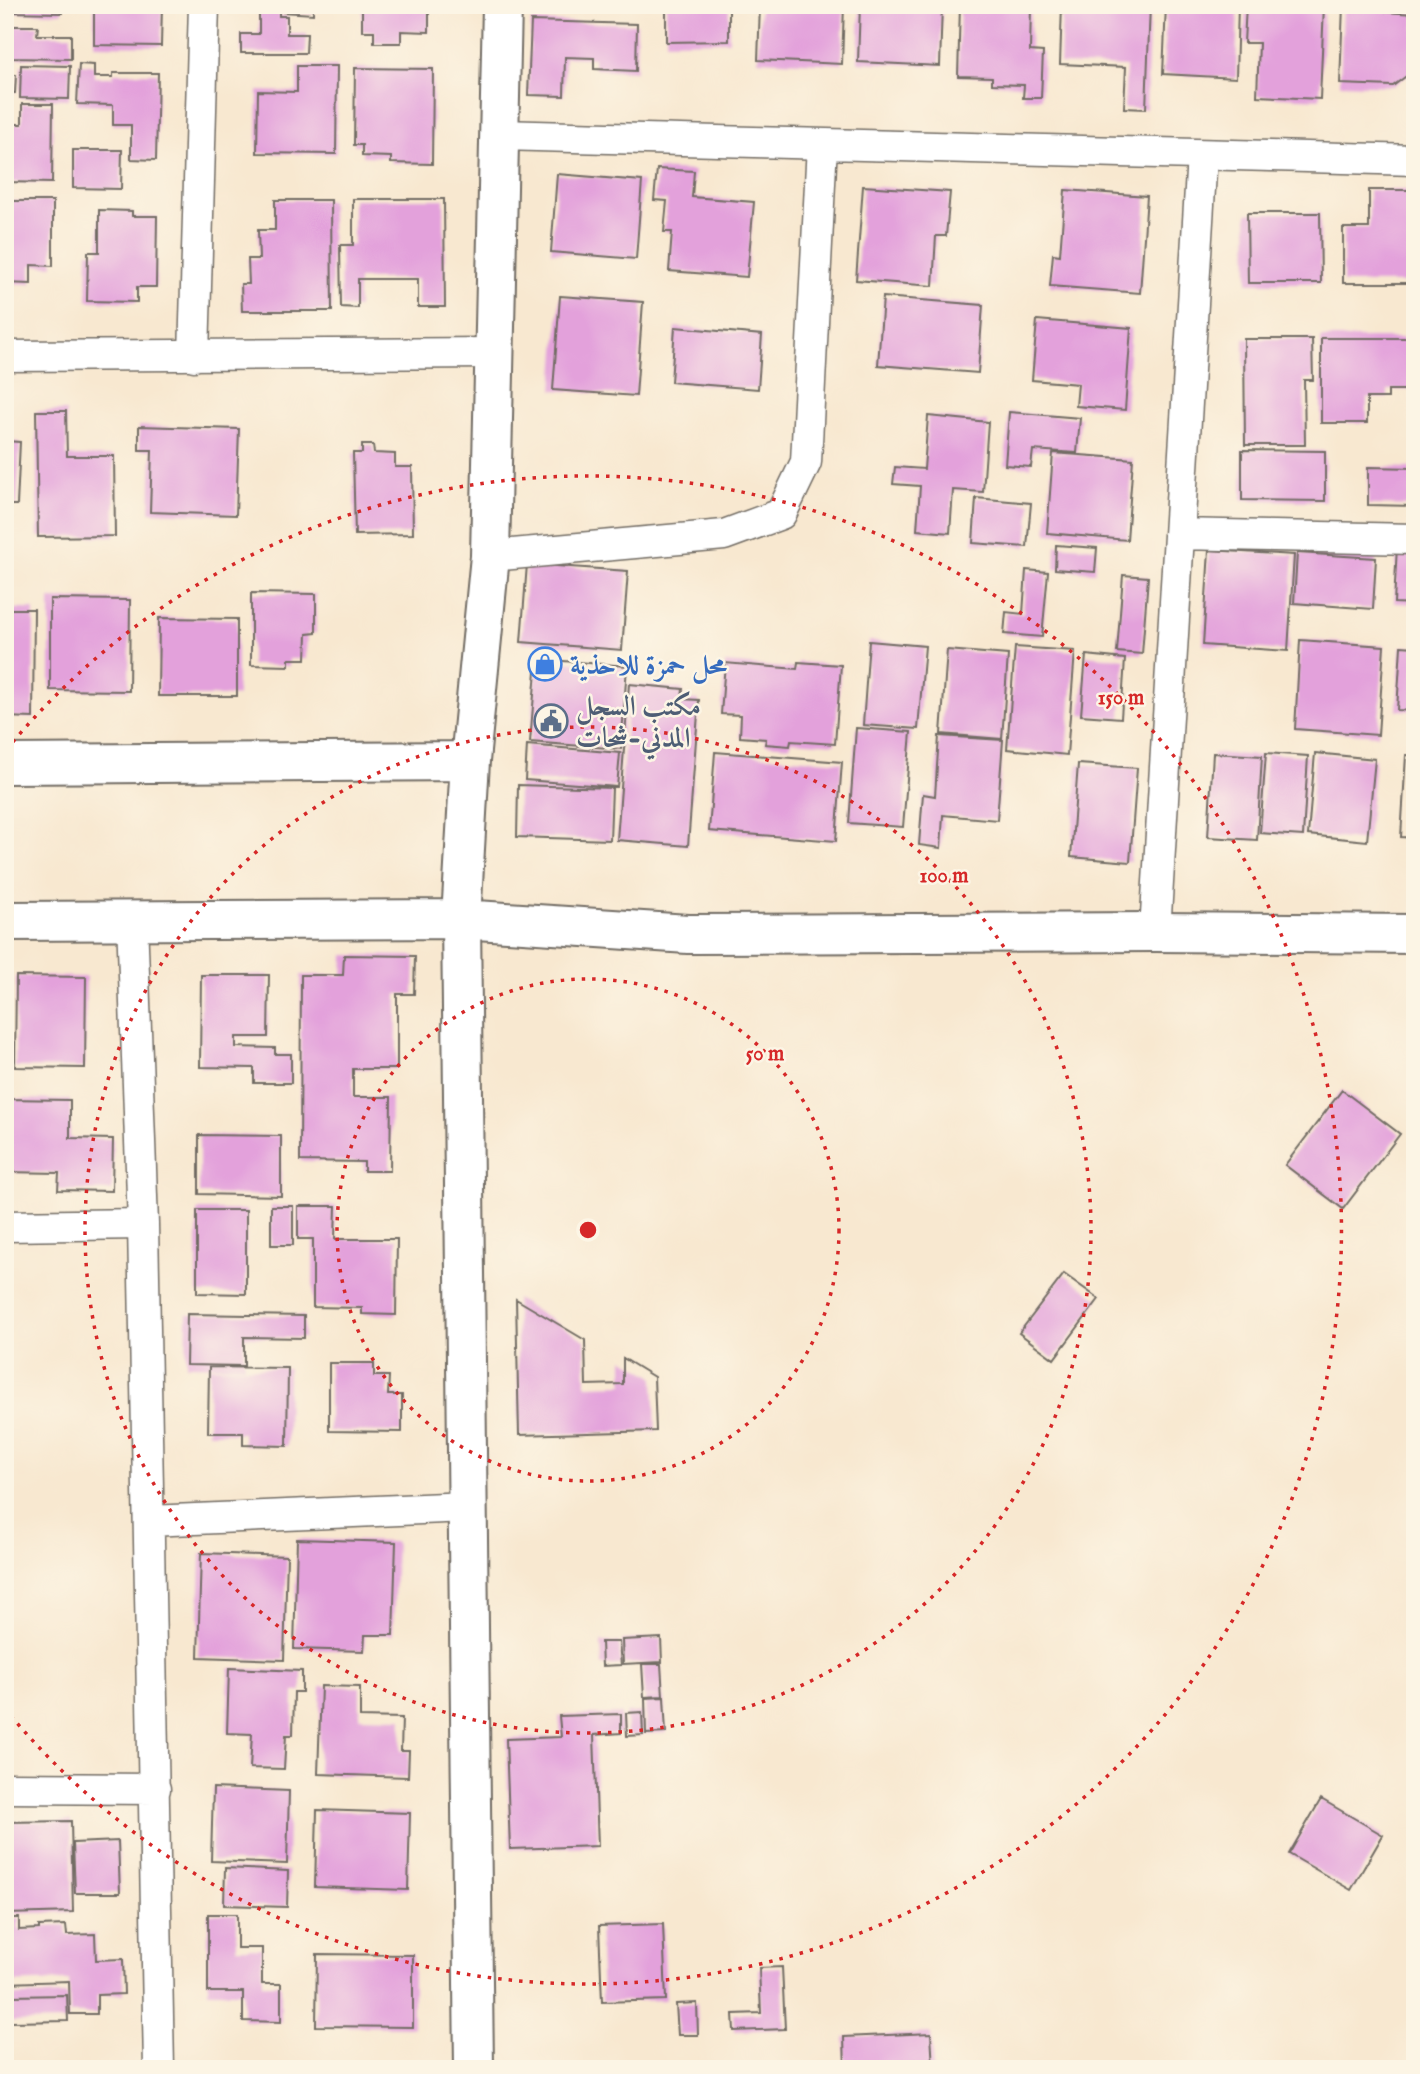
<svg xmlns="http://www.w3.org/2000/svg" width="1420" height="2074" font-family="'IM FELL English',Amiri,serif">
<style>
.building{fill:#e3a1db}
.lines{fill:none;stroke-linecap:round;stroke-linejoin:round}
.minor-casing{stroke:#736d65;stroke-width:33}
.tertiary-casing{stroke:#736d65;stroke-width:42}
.minor{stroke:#fff;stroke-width:30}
.tertiary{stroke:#fff;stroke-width:38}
.ring{fill:none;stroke:#d62828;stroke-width:3.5;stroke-dasharray:3.5 7}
.labels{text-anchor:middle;stroke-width:5;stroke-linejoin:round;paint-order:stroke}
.shop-label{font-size:28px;font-weight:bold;fill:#366cbe;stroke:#fcf5e5;text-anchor:start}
.service-label{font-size:28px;font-weight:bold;fill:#4e5e75;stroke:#fcf5e5;text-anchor:start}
.centre{fill:#d62828;stroke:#fcf5e5;stroke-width:3.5}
.ring-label{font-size:21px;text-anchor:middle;font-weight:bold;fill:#d62828;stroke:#fcf5e5;stroke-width:5;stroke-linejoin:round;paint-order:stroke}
</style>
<rect width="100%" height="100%" fill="#fcf5e5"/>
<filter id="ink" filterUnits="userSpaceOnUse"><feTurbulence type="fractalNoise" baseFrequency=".0143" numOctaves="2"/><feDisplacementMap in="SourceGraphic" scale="14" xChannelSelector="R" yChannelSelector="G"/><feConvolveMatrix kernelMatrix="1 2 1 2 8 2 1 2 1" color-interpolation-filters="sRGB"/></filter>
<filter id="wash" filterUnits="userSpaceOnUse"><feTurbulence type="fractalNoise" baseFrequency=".00686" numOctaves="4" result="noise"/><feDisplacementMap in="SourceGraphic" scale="28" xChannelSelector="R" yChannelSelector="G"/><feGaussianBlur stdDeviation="1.57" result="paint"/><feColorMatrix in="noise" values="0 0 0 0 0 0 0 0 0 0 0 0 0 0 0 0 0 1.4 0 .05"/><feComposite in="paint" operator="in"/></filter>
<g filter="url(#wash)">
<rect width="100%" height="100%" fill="#f8e8d0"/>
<g id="blocks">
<!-- building -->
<path class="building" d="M5,5H62V13L5,12Z
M94,5H162L161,46L94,45Z
M259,5H279V16H287V34H307L306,53H241V34H259Z
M283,5H313V14L283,12Z
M362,5H429V32L401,31V43H374V31H362Z
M666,5H729V41L666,42Z
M760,5H844L842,64L758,60Z
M860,5H942L940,66L858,62Z
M960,5H1031L1030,51L1043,52L1041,98H1023L1024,85L992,84V77L958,76Z
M1062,5H1150L1146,109L1124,108L1126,67L1060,64Z
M1166,5H1238L1236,78L1163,74Z
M1246,5H1324L1320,99L1257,96L1259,43H1244Z
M1343,5H1385V12L1415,14L1413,71L1393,86L1340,84Z
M531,21L637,24L636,71L594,69V58L565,57L564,96L528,95Z
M9,26H38L37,35H71V59L9,58Z
M79,64L94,65V77H113V73H158L156,160L131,159V125H113V105L77,104Z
M21,65L70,66L69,99L20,98Z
M297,66H337L336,154L257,153L258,91L297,92Z
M355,68L433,69L432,164L391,163V157L362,156V145H354Z
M5,75H16L15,93H5Z
M22,104H53L52,183L5,182V124H22Z
M73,150H122L121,189L73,188Z
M657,169L694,171L692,197L754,202L747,277L669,271L672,232H664L667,201L654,200Z
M557,174L642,181L636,259L551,252Z
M863,186L950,192L946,236H936L933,286L856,280Z
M1065,190L1147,196L1140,293L1050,286L1053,254L1060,255Z
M1369,190H1415V283H1343V228H1369Z
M353,199H444L445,307H418V279H358V308L341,307L340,245H353Z
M275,200H331L332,311H242L241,284H249L248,259H259L258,230H275Z
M5,201H53V266L31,265V284L5,283Z
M99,210L132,211V216H157L156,287H137V302L87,301L88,252H99Z
M1247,213H1320L1321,283H1248Z
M560,296L643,302L636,396L553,390Z
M883,297L983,305L978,373L878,365Z
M1037,320L1131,328L1125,410L1076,406L1078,384L1032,380Z
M675,327L762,335L758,389L671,382Z
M1321,338H1415V390H1388V398H1367V423H1321Z
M1244,339H1312L1313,380H1304L1305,445H1245Z
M36,411H66L67,456H114L115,536L38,537Z
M1009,412L1080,418L1077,453L1033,450L1031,467L1005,465Z
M928,416L988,422L983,492L953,490L950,533L917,530L920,486L893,484L895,467L924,469Z
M139,426L239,429L236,515L150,512L152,450H139Z
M5,441L20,442L17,505H5Z
M362,445H373L374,453L395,454V467H412L413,534L355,535L353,453H362Z
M1242,450L1325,451V501L1242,500Z
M1053,453L1133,459L1127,540L1047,533Z
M1368,467L1415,468V506L1368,505Z
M976,498L1031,503L1027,547L973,543Z
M1056,545L1097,548L1095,572L1055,569Z
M1397,546L1415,547V604L1394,603Z
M1209,550L1294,555L1288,651L1203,645Z
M1297,553L1376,558L1373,609L1294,603Z
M527,564L628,571L622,650L521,642Z
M1026,570L1048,572L1042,637L1004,634L1006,612L1023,614Z
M1123,575L1148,577L1142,654L1117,652Z
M251,593L316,594V633L307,634L306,659H289V666L251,665Z
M50,599L130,600L129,691L50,690Z
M5,609H34L33,718L5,717Z
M159,618L237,619V696H158Z
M1300,640L1384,646L1378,735L1295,729Z
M869,641L925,646L918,729L863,725Z
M1401,646L1415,647V711L1397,710Z
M1015,647L1075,651L1067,755L1007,749Z
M947,650L1008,655L1002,739L941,734Z
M1086,655L1125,659L1121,718L1081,715Z
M537,659L627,666L621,749L530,742Z
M798,662L841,665L835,744L791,741L790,746L765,744L766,739L740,737L741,715L721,714L725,663L797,669Z
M629,684L683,689L682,699L699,700L688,846L617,840Z
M856,728L911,732L903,827L849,823Z
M939,736L1003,740L997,820L943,815L941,848L919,845L923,794L935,796Z
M527,745L620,753L617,787L525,780Z
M715,752L842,762L836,841L709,831Z
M1213,753L1262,756L1257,840L1208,837Z
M1266,753L1308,756L1303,836L1260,833Z
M1315,753L1375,759L1367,841L1308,835Z
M1406,755L1415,756V838L1401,837Z
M1078,764L1137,768L1130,862L1071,857Z
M518,785L612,788L610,840L517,837Z
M344,955L415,956L414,994H397V1069H353V1097H391L390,1171H364V1162L300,1161L301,975H343Z
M201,975H269L268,1037H236V1047L275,1048V1054H291V1083H254V1068L200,1067Z
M16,976L86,977L85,1068L15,1067Z
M1342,1090L1400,1134L1343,1209L1285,1165Z
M5,1099L70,1100V1138L113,1139L112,1191L58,1190L59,1173L5,1172Z
M199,1135L281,1136V1196L199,1194Z
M271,1206H293V1245H271Z
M298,1206H336L335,1239H397L396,1315L362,1314V1308L313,1307V1239H298Z
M197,1210H246V1294L197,1293Z
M1064,1274L1099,1299L1054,1359L1019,1333Z
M516,1299L585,1340L586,1385L623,1384V1358L654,1377L656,1431L519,1435Z
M187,1314L304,1316V1338L244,1337V1366L186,1365Z
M329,1363H374V1376H389L388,1395H402V1432L329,1431Z
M209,1367L288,1368L287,1446L243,1445V1433H208Z
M297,1539L396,1542L393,1635H365L364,1651L294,1649Z
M201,1553L287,1556L284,1660L198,1657Z
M661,1638L662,1662L623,1664L622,1640Z
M601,1642H619L621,1665L602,1666Z
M642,1664H661L663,1696L644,1697Z
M229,1668L302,1671V1692H294L293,1735H286L284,1769L250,1768L252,1734L227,1733Z
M321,1686L360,1687V1717L402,1718L401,1751H409L408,1777L318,1774Z
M664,1697L666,1733L646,1734L645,1698Z
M642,1712L643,1735L627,1736L626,1713Z
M621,1714V1733L594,1735L598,1846L510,1849L506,1739L561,1737L559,1716Z
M213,1788L289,1791L287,1864L211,1861Z
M1321,1799L1383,1835L1351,1890L1289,1854Z
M317,1810L410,1813L408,1890L315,1887Z
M71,1821L73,1912L7,1914L5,1822Z
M118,1841L120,1893H75L73,1843Z
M225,1868L288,1871L287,1907L224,1905Z
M208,1914H237V1948H262V1984H281V2022L243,2021V1992H208Z
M5,1918H19V1930L39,1929V1926L66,1925L67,1935L95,1934L96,1960L123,1959L124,1994L97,1995V2014H70L69,1981L5,1983Z
M663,1924L666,2000L602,2002L599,1926Z
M317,1954L413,1955V2027L316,2026Z
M782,1967L785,2029L734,2031L733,2014L761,2013L759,1968Z
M67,1995L68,2021L11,2022V1996Z
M697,2003L698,2035H678L676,2004Z
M931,2033L933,2069H845L844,2037Z"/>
</g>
</g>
<g filter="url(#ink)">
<use href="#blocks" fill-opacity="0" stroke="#736d65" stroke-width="2"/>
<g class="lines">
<defs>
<path id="minor" d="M499,135L1415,160
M5,356L494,353
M194,356L204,5
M1179,534L1415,539
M490,556L724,535L781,514L806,462L822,144
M132,919L143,1224L159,2069
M1155,932L1202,155
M5,1226L143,1224
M149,1521L467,1507
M5,1788L155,1789"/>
<path id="tertiary" d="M5,764L470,761
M5,921L461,919L688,934L1155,932L1415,934
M474,2069L461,919L470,761L490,556L502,5"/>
</defs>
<!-- minor casing -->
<use href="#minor" class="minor-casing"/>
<!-- tertiary casing -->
<use href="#tertiary" class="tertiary-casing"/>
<!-- minor -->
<use href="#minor" class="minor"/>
<!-- tertiary -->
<use href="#tertiary" class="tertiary"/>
</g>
</g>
<!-- distance rings -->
<g class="ring">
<circle cx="588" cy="1230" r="251"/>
<circle cx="588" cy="1230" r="503"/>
<path d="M6 750A754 754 0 1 1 6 1710"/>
</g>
<!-- icons -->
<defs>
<symbol id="shop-ring" viewBox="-11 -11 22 22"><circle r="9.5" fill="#fcf5e5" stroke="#3f7fe0" stroke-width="1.5"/><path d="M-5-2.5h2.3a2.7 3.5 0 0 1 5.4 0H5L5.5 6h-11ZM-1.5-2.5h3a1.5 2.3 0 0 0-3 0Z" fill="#3f7fe0"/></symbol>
<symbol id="civic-ring" viewBox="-11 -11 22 22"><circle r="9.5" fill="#fcf5e5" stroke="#5c6f8a" stroke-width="1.5"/><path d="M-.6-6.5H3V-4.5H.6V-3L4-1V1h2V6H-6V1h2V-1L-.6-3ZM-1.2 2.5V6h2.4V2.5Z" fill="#5c6f8a"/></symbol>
</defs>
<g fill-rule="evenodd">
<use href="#shop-ring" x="526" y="645" width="38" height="38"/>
<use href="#civic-ring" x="532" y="702" width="38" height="38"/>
</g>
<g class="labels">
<!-- shop labels -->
<g class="shop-label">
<text x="570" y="674">محل حمزة للاحذية</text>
</g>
<!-- service labels -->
<g class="service-label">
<text x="576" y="715">مكتب السجل<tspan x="576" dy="32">المدني-شحات</tspan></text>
</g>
</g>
<circle cx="588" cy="1230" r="10" class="centre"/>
<g class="ring-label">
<text x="1121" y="704">150 m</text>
<text x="944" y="882">100 m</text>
<text x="765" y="1060">50 m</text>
</g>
<!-- margin -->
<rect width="1420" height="2074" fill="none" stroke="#fcf5e5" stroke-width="28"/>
</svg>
